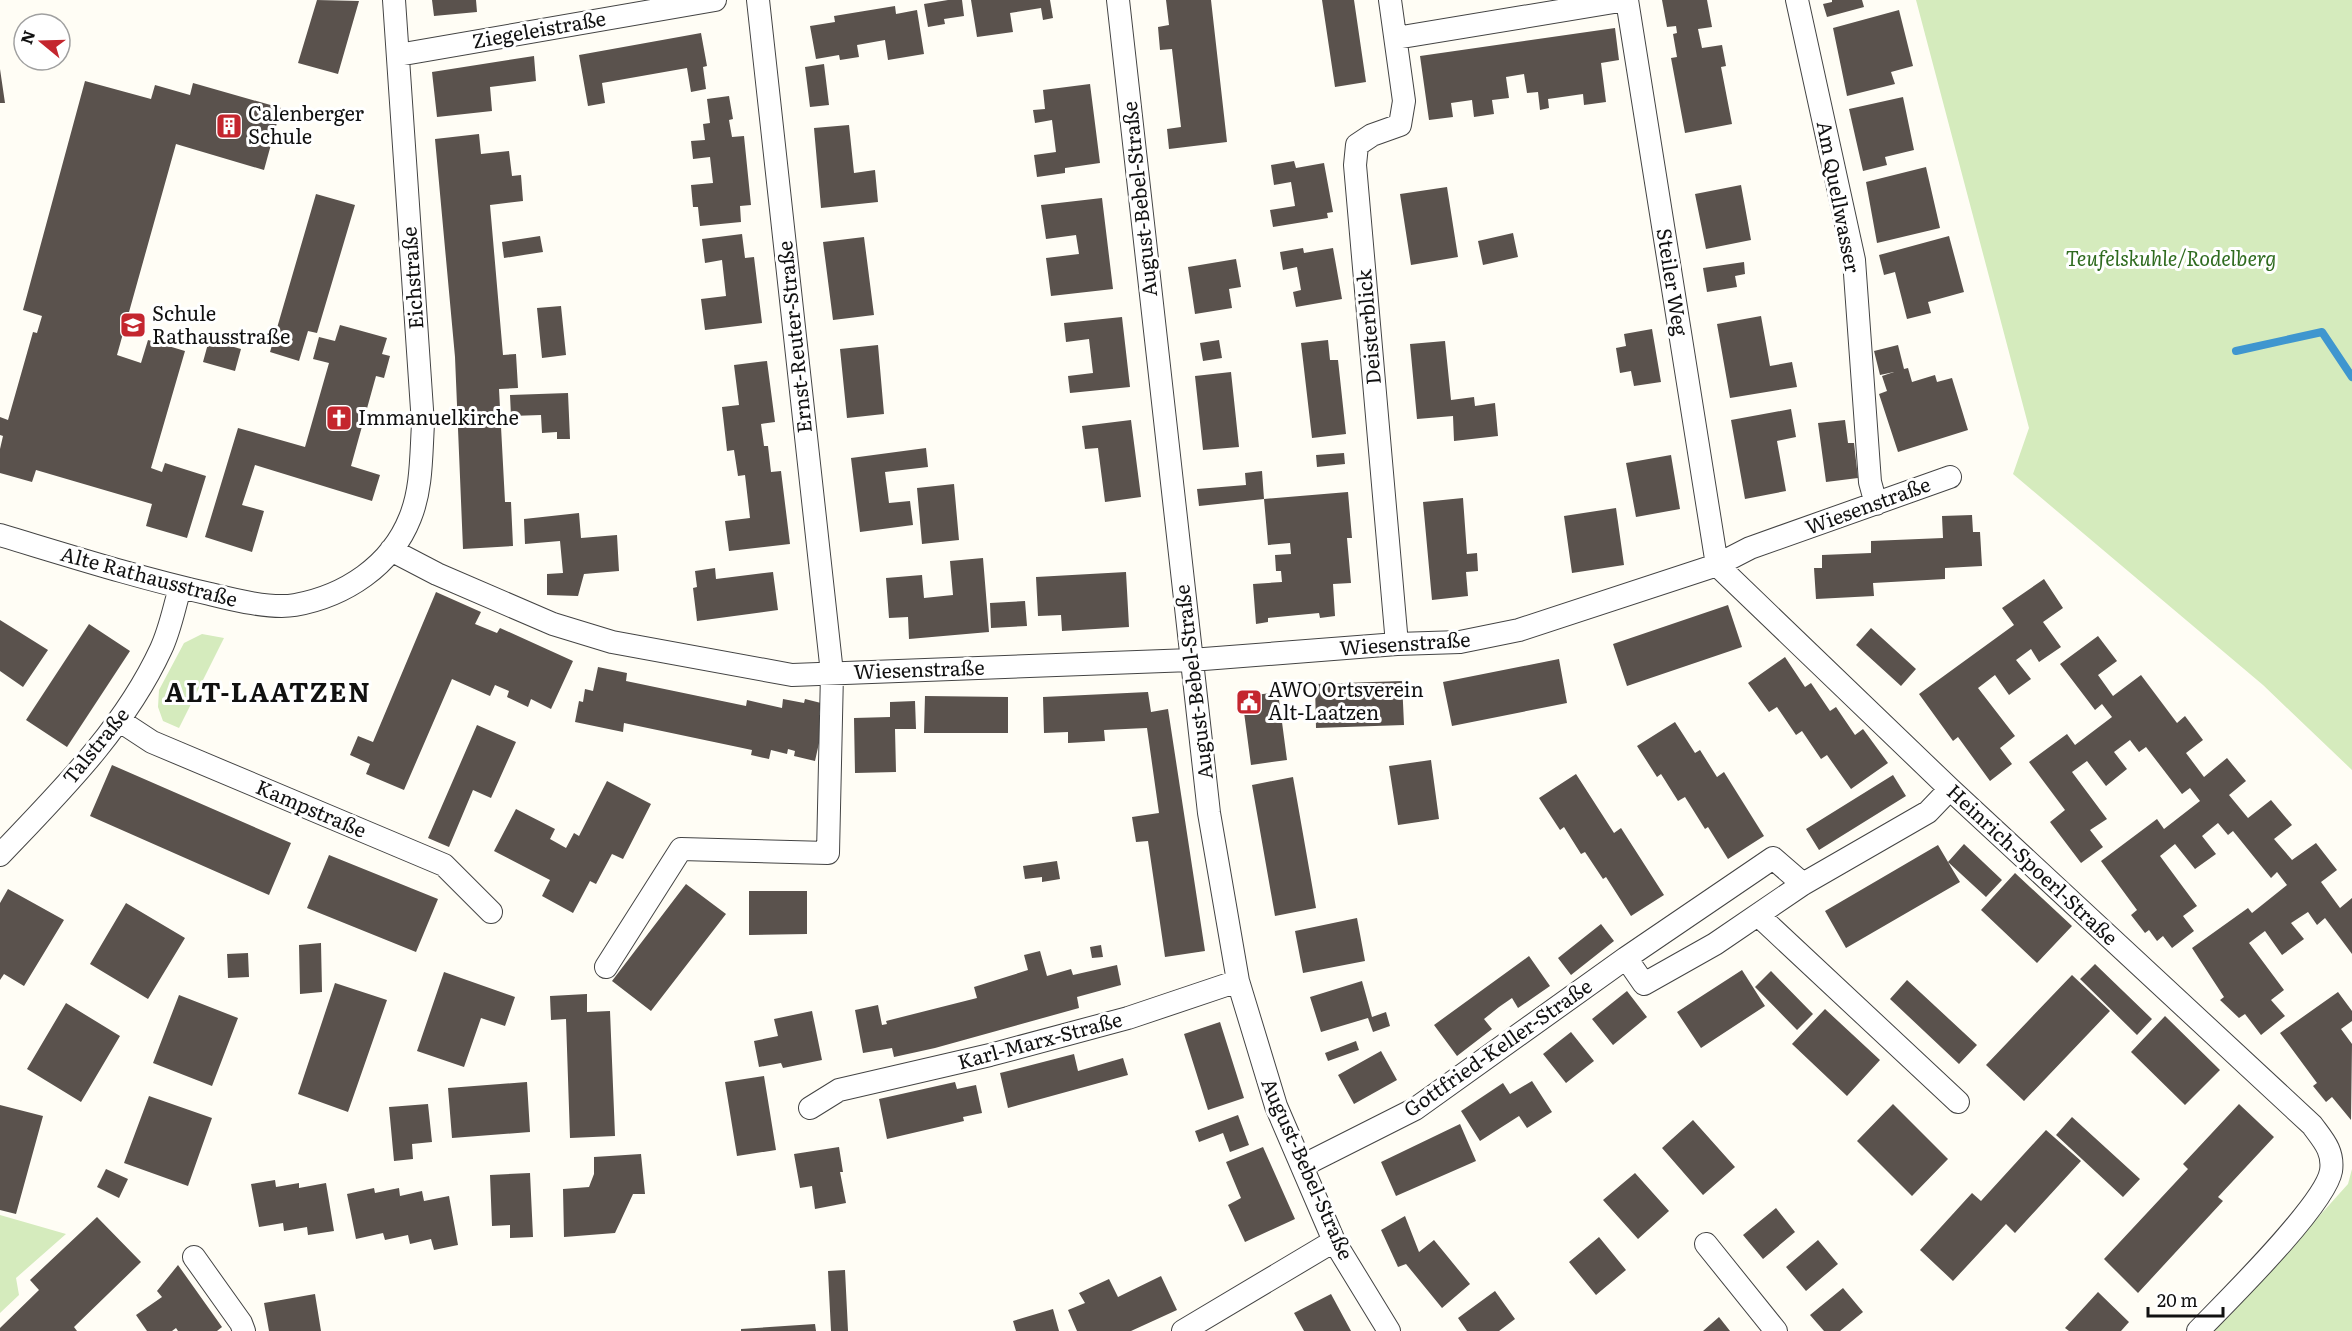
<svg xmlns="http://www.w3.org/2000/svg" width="2352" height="1331" font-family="Literata,serif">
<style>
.green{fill:#d5ebbd}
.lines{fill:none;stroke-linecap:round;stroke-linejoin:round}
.stream{stroke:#3f96cf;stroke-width:8}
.building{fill:#5a524d}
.minor-casing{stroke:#444;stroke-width:24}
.minor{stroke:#fff;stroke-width:22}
.labels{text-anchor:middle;stroke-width:6;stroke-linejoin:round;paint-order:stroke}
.street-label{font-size:20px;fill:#111;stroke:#fff}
.poi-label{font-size:20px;fill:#111;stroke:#fff;text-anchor:start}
.park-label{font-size:20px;font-style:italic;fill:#2f6b1f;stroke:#fff}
.district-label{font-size:26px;font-weight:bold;letter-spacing:1.5px;fill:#111;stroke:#fff}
</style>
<rect width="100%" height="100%" fill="#fffdf5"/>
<!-- green -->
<path class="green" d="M1916,0H2352V770L2263,685L2013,474L2029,428Z
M202,634L224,638L179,728L163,721L158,707L159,690L184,643Z
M2352,1169V1331H2214L2234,1311L2348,1184Z
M0,1215L66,1234L16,1278L19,1295L0,1313Z"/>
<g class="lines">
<!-- stream -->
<path class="stream" d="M2236,351L2322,332L2352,377"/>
</g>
<!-- building -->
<path class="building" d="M317,0L359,1L338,74L298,63Z
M432,0H476L477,12L434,16Z
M948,0H962L964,16L944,19L945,24L928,27L924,4Z
M971,0H1050L1053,18L1043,20L1041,8L1010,13L1013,32L977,37Z
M1166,0H1211L1227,142L1169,149L1167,129L1181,127L1172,49L1160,50L1158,27L1169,25Z
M1322,0H1354L1366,82L1335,87Z
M1662,0H1707L1712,27L1698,29L1702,48L1722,45L1726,66L1721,67L1732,124L1685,133L1671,58L1677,57L1673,34L1677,33L1676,26L1667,27Z
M1832,0H1862L1864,7L1827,17L1823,4L1832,2Z
M895,6L896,14L917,10L924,54L888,60L885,40L857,45L859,57L840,60L839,55L816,59L810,26L835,22L834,16Z
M1899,10L1913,66L1891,72L1895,84L1847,96L1833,28Z
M1615,28L1619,60L1601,63L1606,102L1584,105L1583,94L1548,99L1549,108L1540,110L1538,92L1527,93L1524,74L1506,77L1509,98L1492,100L1494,114L1474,117L1472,100L1451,103L1453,117L1429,120L1420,56Z
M701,33L707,66L703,67L706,89L691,92L687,68L602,83L605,103L588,106L579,55Z
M534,56L536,81L490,87L492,111L437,117L432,72Z
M824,64L829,105L810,107L805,67Z
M0,69L5,103H0Z
M85,81L151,99L155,85L190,95L193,83L281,108L264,170L176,144L117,355L141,363L148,340L185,351L151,468L162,472L165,463L206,476L187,538L146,526L152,504L36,470L32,482L0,473V449L3,436L0,435V417L8,420L33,332L37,333L42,316L23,310Z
M1090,84L1100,163L1065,168V173L1037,177L1034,155L1056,152L1052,120L1035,123L1033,110L1045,109L1043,90Z
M729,96L733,119L729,120L732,137L744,136L751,205L740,206L741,222L700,226L698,207H693L691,185L713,183L710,157L693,159L691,141L705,140L703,124L710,123L707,99Z
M1903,97L1914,150L1885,157L1887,165L1863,171L1849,109Z
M849,125L854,173L875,170L878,202L821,208L814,128Z
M479,134L481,154L509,151L512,176L521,175L523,201L490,205L503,355L516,354L518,388L499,389L505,502H511L513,546L463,549L455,357L435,139Z
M1294,161L1296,168L1324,163L1333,212L1327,213L1328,218L1273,227L1270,210L1295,206L1291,182L1274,185L1271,165Z
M1926,167L1940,228L1877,243L1866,182Z
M1741,185L1751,240L1706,249L1695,194Z
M1447,187L1458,257L1411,265L1400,194Z
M316,194L355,205L317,333L308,331L299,361L270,352Z
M1102,198L1113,289L1051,296L1046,258L1079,254L1076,235L1046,239L1041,205Z
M1513,233L1518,257L1483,265L1478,241Z
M742,234L745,258L754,257L762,323L705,330L701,299L726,296L722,260L705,263L702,239Z
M540,236L543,252L504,258L502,242Z
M1949,236L1964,292L1928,302L1931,313L1907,319L1895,272L1884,275L1879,255Z
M864,237L874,315L833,320L823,242Z
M1303,248L1304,253L1333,248L1342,299L1296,307L1293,292L1301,290L1297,267L1283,270L1280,252Z
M1236,259L1241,287L1229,289L1232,308L1195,314L1188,267Z
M1744,262L1745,274L1735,276L1737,287L1707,292L1703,268Z
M561,306L566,355L542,358L537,308Z
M1761,316L1770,366L1792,362L1797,387L1730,398L1717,324Z
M1122,317L1130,387L1070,393L1068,376L1093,373L1089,339L1066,342L1064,323Z
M340,325L387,338L382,354L390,356L384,378L376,376L351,466L380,475L372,501L255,465L242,505L264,511L252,552L205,537L238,428L305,447L329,363L313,359L319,337L335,341Z
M1652,329L1661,382L1634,386L1631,371L1620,373L1616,348L1626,346L1624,334Z
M209,340L241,349L235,371L203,362Z
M1219,340L1222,358L1203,361L1200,343Z
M1328,340L1330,360H1338L1346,434L1312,438L1301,343Z
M1445,341L1451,400L1474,397L1475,406L1495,403L1498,436L1454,441L1453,416L1417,419L1410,344Z
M878,345L884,414L847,418L840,349Z
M1898,345L1904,369L1908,368L1912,382L1935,375L1937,382L1952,378L1968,430L1898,452L1879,394L1887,391L1882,376L1894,372L1880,375L1874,351Z
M767,361L775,422L761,424L764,446H768L771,472L781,471L790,544L729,551L725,521L750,518L745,475L738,476L734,450L727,451L722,407L739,405L734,365Z
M1231,372L1239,447L1203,450L1195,376Z
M568,393L570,439H557V432L542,433L541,415L511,416L510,395Z
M1791,409L1796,437L1777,441L1786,491L1745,499L1731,420Z
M1131,420L1141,497L1105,502L1098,448L1085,449L1082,426Z
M1845,420L1848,443H1854L1858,478L1826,482L1818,423Z
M926,448L928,467L885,472L889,503L910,501L913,525L860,532L851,458Z
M1344,453L1345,464L1317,467L1316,455Z
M1671,455L1680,509L1636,517L1626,463Z
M1262,471L1264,499L1199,506L1197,489L1246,485L1245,473Z
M954,484L959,540L922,544L917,488Z
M1348,492L1352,538H1347L1351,583L1333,584L1335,616L1320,618L1319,613L1268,618V622L1256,624L1253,584L1282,582L1281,571H1276L1275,555L1291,554L1290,543L1268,545L1264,499Z
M1463,498L1467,554L1477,553L1478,571L1466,572L1468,596L1432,600L1423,502Z
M1616,508L1624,565L1572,573L1564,516Z
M579,513L581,538L617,535L619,571L584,574L578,596L547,595V574L563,573L560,541L525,544L524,519Z
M1972,515L1973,532H1980L1982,566L1945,568V579L1873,583L1874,596L1816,599L1814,568H1822V555L1871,553V541L1943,538L1942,516Z
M983,558L989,632L909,639L908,617L889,618L886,578L922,575L924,598L953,595L950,561Z
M715,568L716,579L773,572L778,610L697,621L693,588L697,587L695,571Z
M1126,572L1129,627L1062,631L1061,615L1038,616L1036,577Z
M2044,579L2063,608L2043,622L2061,647L2039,662L2031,649L2016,660L2031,679L2009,695L1995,675L1978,688L2015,736L2000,748L2012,764L1990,781L1958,737L1953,741L1919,694L2014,625L2002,608Z
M436,592L481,612L475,624L497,633L500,628L573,661L551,709L531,699L528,707L507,697L509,691L495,685L490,696L452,679L404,790L366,774L370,764L350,755L358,736L373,742Z
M1025,601L1027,626L991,628L990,603Z
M1728,605L1742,647L1627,686L1613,644Z
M0,620L48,650L23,687L0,671Z
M89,624L130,651L67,747L26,720Z
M1871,628L1916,669L1901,686L1856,645Z
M2098,636L2117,661L2098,675L2113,696L2141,675L2177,723L2185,716L2203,740L2186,753L2204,777L2227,758L2246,781L2229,795L2248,818L2271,800L2292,825L2274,839L2292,860L2316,843L2337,870L2321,882L2340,908L2352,898V954L2325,918L2317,925L2308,912L2291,923L2304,939L2282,955L2265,931L2249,943L2284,990L2271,1000L2285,1016L2261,1035L2245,1014L2239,1018L2220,1000L2224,997L2192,948L2248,908L2252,913L2287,885L2277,872L2271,878L2233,831L2228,835L2218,823L2202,836L2216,854L2195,869L2175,844L2160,856L2197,906L2183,916L2194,931L2172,948L2163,936L2157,941L2149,930L2145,933L2131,915L2137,910L2101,861L2157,819L2164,829L2200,801L2190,788L2182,794L2146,747L2139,752L2130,740L2114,752L2127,769L2106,786L2087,761L2072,772L2107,819L2090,830L2103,847L2081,863L2050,822L2065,810L2029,762L2067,734L2075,745L2112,717L2102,704L2095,710L2060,664Z
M1785,657L1805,687L1811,683L1830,711L1836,707L1855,735L1863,729L1888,763L1851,789L1827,755L1821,759L1802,731L1796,735L1777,707L1769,712L1748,683Z
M1559,659L1567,703L1452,726L1443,682Z
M598,667L627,673L626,681L746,706L747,700L782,708L783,699L804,703L805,699L821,703L819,715L825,716L815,761L794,756L795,751L788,749L787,754L771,750L769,759L751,755L752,750L624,723L623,732L575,722L579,701L583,702L585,689L593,691Z
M1402,681L1404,725L1316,728L1315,684Z
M1148,692L1151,712L1168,709L1205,951L1165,957L1148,841L1136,842L1132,817L1159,813L1147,728L1104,730L1105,741L1068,743V732L1044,733L1043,697Z
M1278,692L1287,760L1251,765L1242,697Z
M925,696L1008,697V733H924Z
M915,701L916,729H895L896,772L855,773L854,718L890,717V702Z
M1675,722L1695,753L1700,750L1717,777L1724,772L1764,836L1728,859L1708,827L1705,829L1685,797L1678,801L1661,774L1657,777L1637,746Z
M477,725L516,742L491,798L473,790L449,847L428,838Z
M1431,760L1439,819L1398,825L1389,766Z
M112,765L291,843L269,895L90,816Z
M1576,774L1614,833L1621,828L1664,895L1631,916L1606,877L1603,879L1585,852L1581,854L1564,827L1560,830L1539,798Z
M1893,775L1906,796L1819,850L1806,829Z
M1293,777L1316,908L1275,916L1252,785Z
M607,781L651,804L623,859L612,854L596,884L590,881L573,913L542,896L550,880L494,851L516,809L555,829L550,839L566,848L574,833L579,836Z
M1964,844L2002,880L1986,897L1948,862L1960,882L1846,948L1825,911L1938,845L1948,862Z
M329,855L438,899L416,952L307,908Z
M1057,861L1060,879L1042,882V877L1025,879L1023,866Z
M2015,873L2072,926L2037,963L1981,910Z
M686,884L726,914L651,1011L612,981Z
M8,889L64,920L24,986L4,974L0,980V903Z
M749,891H807V934L749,935Z
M126,903L185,938L148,999L90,964Z
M1357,918L1365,961L1303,973L1295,931Z
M1601,924L1614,941L1571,975L1558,958Z
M321,943L322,992L300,994L299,945Z
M1101,945L1103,957L1092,958L1090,947Z
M1040,951L1047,976L1071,969L1073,975L1117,965L1121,985L1077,997L1079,1008L935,1048L894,1057L892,1048L863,1053L855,1010L878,1005L882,1025L887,1024L886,1021L977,998L974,987L1028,970L1024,955Z
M248,953L249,977L228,978L227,954Z
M1529,956L1550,986L1518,1008L1512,998L1499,1007L1484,1019L1492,1029L1457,1056L1434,1025Z
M2095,964L2152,1019L2137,1035L2080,979Z
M1742,970L1765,1006L1701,1048L1677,1012Z
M1771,971L1813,1014L1797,1030L1755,987Z
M444,972L515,997L505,1026L481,1018L464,1067L417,1051Z
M2072,975L2110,1011L2024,1101L1986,1065Z
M1907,980L1977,1045L1959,1064L1890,999Z
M1362,981L1372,1017L1386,1012L1390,1026L1373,1032L1368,1018L1321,1032L1310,997Z
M335,983L387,1000L348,1112L298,1094Z
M1627,991L1647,1017L1613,1045L1592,1019Z
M2338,992L2352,1011V1021L2341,1029L2352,1044L2351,1120L2332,1097L2326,1102L2313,1086L2317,1083L2280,1033Z
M587,994V1012L610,1011L615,1136L570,1138L566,1019L551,1020L550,996Z
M179,995L238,1018L212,1086L153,1063Z
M66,1003L120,1036L81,1102L27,1069Z
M1825,1009L1880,1060L1847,1096L1792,1044Z
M812,1011L822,1060L783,1068L781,1063L759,1067L754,1041L778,1036L774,1019Z
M2165,1016L2220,1070L2185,1105L2131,1052Z
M1220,1022L1244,1098L1208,1110L1184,1034Z
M1571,1032L1594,1061L1566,1083L1543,1054Z
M1356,1041L1359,1050L1328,1061L1325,1053Z
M1381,1051L1397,1080L1354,1104L1338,1075Z
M1074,1054L1078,1071L1123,1058L1128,1075L1008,1108L1000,1073Z
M764,1076L776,1150L737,1156L725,1082Z
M1532,1081L1552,1112L1527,1128L1519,1116L1480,1141L1461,1111L1503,1083L1510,1094Z
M527,1082L530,1132L452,1138L448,1088Z
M955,1082L957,1089L976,1085L982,1113L963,1117L964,1121L887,1139L879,1099Z
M149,1096L212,1118L188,1186L124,1163Z
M428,1104L432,1142L412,1144L413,1159L394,1161L389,1107Z
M1893,1104L1948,1159L1912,1196L1857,1141Z
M2239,1104L2274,1137L2218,1197L2223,1201L2138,1293L2104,1259L2188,1169L2183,1164Z
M0,1105L43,1116L16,1214L0,1210Z
M1238,1115L1249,1145L1230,1152L1223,1133L1199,1142L1195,1131Z
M2072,1117L2140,1179L2123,1197L2056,1135Z
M1693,1120L1735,1167L1703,1195L1662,1148Z
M1460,1124L1476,1161L1396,1196L1381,1162Z
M2046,1130L2081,1161L2015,1233L2006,1224L1953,1281L1920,1250L1972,1193L1981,1201Z
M839,1147L843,1172H840L846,1203L815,1209L812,1186L800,1188L794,1154Z
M1263,1147L1295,1219L1245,1242L1228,1205L1241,1198L1226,1162Z
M641,1154L645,1194H633L615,1233L564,1237L563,1189L589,1187L594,1174V1157Z
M106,1169L128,1179L119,1198L97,1187Z
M530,1173L533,1237L510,1238V1225L492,1226L490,1175Z
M1635,1173L1669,1211L1638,1239L1603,1200Z
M275,1180L276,1187L299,1183V1188L326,1183L334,1231L308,1235L307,1227L284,1231L283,1223L259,1227L251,1184Z
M374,1188L375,1193L399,1188L400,1196L422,1191L424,1201L449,1196L458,1245L434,1250L431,1239L410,1244L408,1235L385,1240L383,1233L356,1239L347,1194Z
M1776,1208L1795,1232L1763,1259L1743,1235Z
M1405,1216L1419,1252L1434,1240L1470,1284L1442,1308L1406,1264L1398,1267L1381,1230Z
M97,1217L141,1262L74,1327L77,1331H0V1328L39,1290L30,1280Z
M1599,1237L1626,1270L1596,1295L1569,1262Z
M1818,1240L1838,1264L1806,1291L1786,1267Z
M178,1265L222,1327L217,1331H178L176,1328L172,1331H147L136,1315L162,1297L157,1291Z
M845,1270L848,1331H831L828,1271Z
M1161,1276L1177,1310L1131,1331H1077L1068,1310L1085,1303L1079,1293L1109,1279L1118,1297Z
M1843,1288L1863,1312L1840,1331H1824L1810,1315Z
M1495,1291L1515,1319L1499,1331H1467L1458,1318Z
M2098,1292L2129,1322L2121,1331H2069L2065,1328Z
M315,1294L321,1331H269L264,1303Z
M1331,1294L1351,1331H1304L1294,1313Z
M1053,1309L1059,1331H1016L1013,1321Z
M1719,1317L1730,1331H1703Z
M815,1324L816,1331H741V1329Z"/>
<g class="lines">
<defs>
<path id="minor" d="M1118,0L1209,813L1238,981L1276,1106L1334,1241L1389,1331
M1390,0L1404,101L1400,125L1372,135L1357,145L1355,165L1397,644
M1627,0L1717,565L1950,789L2312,1125C2323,1140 2334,1151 2331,1171C2325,1205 2226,1302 2198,1331
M1797,0L1854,260L1870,482L1876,504
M1396,38L1626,0
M398,55L715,0
M0,535C70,556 139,578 210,594C234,600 271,609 295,605C345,596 391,566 410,518C422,489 421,455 423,424L394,0
M391,550L437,574L553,624L612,642L792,675L1191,660L1397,644L1460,642L1519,630L1717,565L1750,548L1950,477
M120,721L152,742L444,865L491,912
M0,855C60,792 124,729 161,649C170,630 174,608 180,588
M1758,915L1958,1102
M1626,958L1644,984L1715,944L1803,884L1928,812L1950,789
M606,967L681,849L828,853L832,673L758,0
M810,1108L839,1090L990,1055L1128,1018L1238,981
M1302,1166L1415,1109L1626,958L1773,858L1803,884
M1706,1244L1776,1331
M194,1257L241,1323L244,1331
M1183,1331L1334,1241"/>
</defs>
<!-- minor casing -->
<use href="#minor" class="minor-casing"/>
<!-- minor -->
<use href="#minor" class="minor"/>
</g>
<!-- icons -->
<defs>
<symbol id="building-square" viewBox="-11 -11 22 22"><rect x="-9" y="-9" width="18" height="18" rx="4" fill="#c4262e" stroke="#fff"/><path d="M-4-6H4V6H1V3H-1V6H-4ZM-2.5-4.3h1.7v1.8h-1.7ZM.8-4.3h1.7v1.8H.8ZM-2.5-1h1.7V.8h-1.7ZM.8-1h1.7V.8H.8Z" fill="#fff"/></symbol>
<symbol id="school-square" viewBox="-11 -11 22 22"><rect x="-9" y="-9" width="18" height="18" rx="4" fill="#c4262e" stroke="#fff"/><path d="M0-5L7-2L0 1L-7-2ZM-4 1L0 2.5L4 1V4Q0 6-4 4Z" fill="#fff"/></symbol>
<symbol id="church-square" viewBox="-11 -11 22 22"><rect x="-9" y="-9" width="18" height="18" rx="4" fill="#c4262e" stroke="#fff"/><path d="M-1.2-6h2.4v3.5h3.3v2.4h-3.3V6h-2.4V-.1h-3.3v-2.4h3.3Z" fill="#fff"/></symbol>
<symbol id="civic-square" viewBox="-11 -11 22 22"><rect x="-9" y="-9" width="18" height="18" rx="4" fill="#c4262e" stroke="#fff"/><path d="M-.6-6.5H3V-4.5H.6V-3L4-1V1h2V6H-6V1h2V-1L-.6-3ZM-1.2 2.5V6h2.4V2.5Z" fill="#fff"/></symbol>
</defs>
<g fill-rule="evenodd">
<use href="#building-square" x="214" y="111" width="30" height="30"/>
<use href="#school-square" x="118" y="310" width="30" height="30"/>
<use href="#church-square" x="324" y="403" width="30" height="30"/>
<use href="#civic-square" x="1234" y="687" width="30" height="30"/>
</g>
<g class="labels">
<!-- street labels -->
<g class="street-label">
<text transform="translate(539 30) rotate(-10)" y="7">Ziegeleistraße</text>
<text transform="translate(1838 197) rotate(79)" y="7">Am Quellwasser</text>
<text transform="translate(1140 199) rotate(-96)" y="7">August-Bebel-Straße</text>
<text transform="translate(413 278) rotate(-94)" y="7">Eichstraße</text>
<text transform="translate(1672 282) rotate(81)" y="7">Steiler Weg</text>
<text transform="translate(1369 327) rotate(-95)" y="7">Deisterblick</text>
<text transform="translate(795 337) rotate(-96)" y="7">Ernst-Reuter-Straße</text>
<text transform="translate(1868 506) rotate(-20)" y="7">Wiesenstraße</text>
<text transform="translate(149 577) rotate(15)" y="7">Alte Rathausstraße</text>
<text transform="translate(1405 644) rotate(-4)" y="7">Wiesenstraße</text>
<text transform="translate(919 670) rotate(-2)" y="7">Wiesenstraße</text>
<text transform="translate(1194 682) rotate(-97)" y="7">August-Bebel-Straße</text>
<text transform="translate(96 746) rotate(-51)" y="7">Talstraße</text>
<text transform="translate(311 809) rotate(23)" y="7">Kampstraße</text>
<text transform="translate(2032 865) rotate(43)" y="7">Heinrich-Spoerl-Straße</text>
<text transform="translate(1040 1041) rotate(-15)" y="7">Karl-Marx-Straße</text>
<text transform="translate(1498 1048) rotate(-35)" y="7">Gottfried-Keller-Straße</text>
<text transform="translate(1307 1169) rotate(66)" y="7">August-Bebel-Straße</text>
</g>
<!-- poi labels -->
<g class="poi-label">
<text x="248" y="121">Calenberger<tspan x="248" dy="23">Schule</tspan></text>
<text x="152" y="321">Schule<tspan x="152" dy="23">Rathausstraße</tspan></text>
<text x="358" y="425">Immanuelkirche</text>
<text x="1268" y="697">AWO Ortsverein<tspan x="1268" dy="23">Alt-Laatzen</tspan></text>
</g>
<!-- park labels -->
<g class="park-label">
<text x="2171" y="266">Teufelskuhle/Rodelberg</text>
</g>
<!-- district labels -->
<g class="district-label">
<text x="268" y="702">ALT-LAATZEN</text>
</g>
</g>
<!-- north arrow -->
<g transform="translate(42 42) rotate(289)"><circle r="28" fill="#ffffff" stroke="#a0a0a0" stroke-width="1.5"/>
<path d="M0-4.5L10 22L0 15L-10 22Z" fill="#c4262e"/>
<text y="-9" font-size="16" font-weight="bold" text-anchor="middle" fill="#111111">N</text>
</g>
<!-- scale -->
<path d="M2148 1307v9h75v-9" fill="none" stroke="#111111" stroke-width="3"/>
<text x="2157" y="1307" font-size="18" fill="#111111" stroke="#ffffff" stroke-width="4.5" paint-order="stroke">20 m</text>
</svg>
